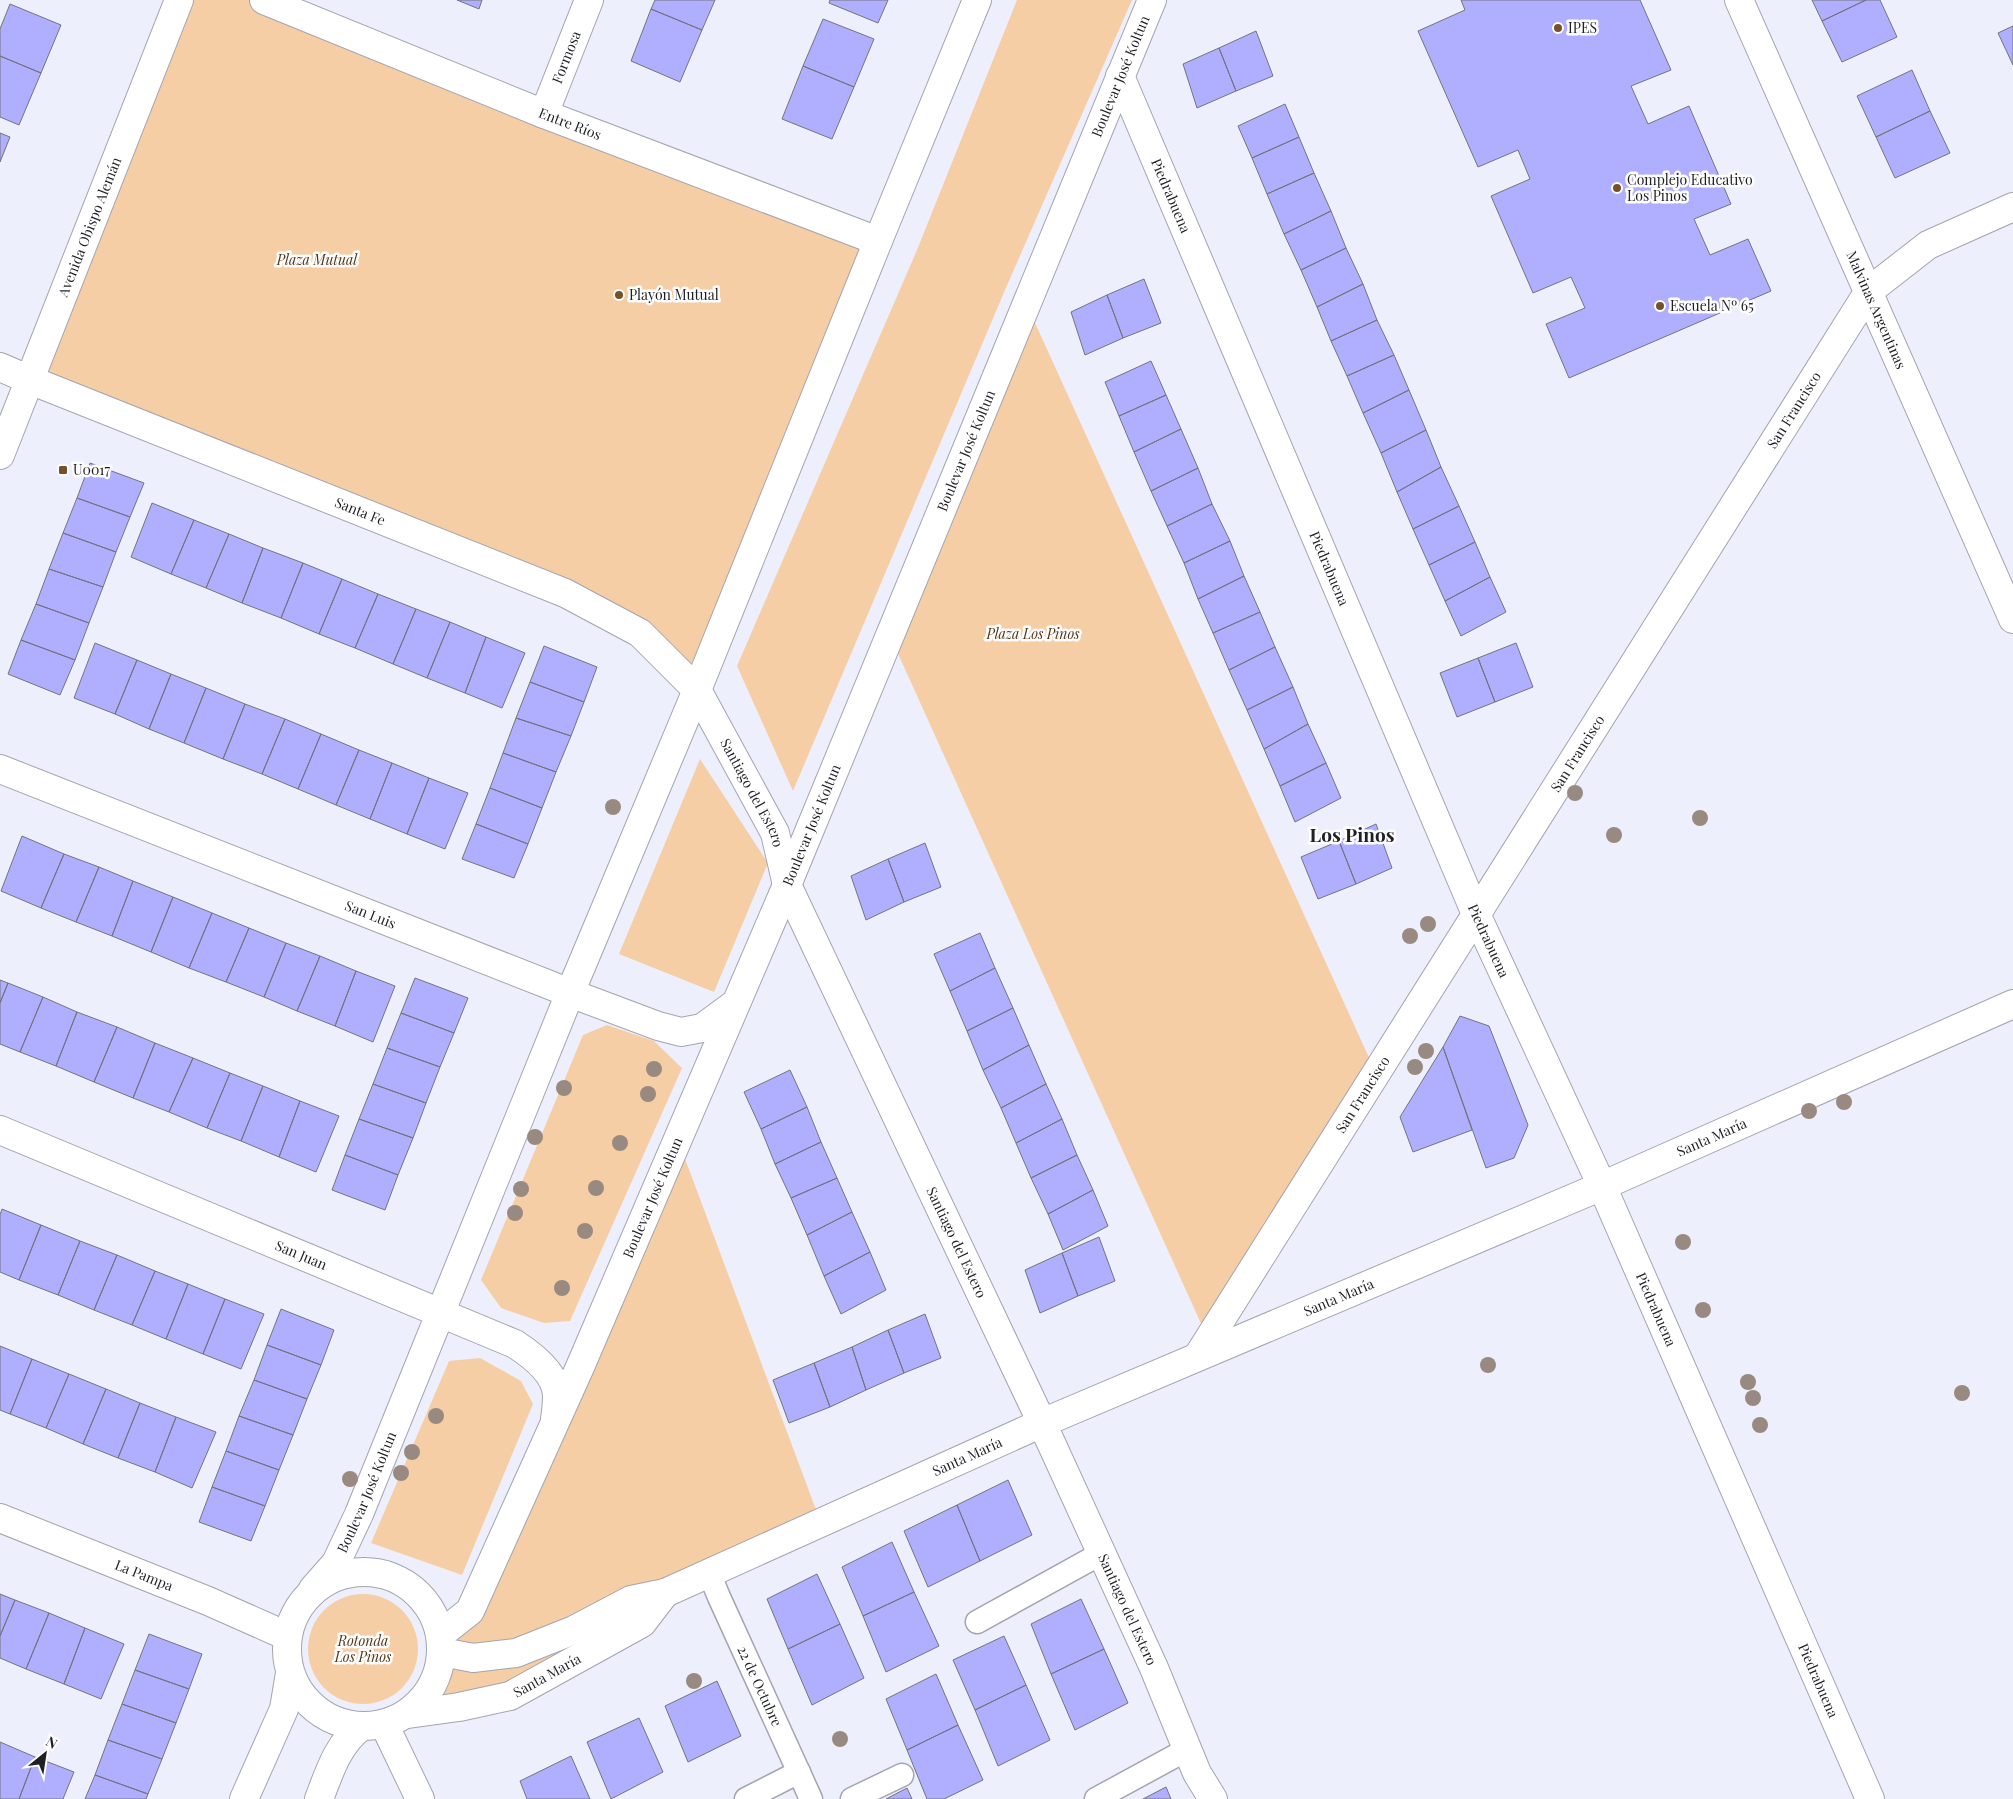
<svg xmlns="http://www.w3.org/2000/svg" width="2013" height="1799" font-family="'Playfair Display',serif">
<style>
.green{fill:#f6cea6}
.building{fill:#b0afff;stroke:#73737f}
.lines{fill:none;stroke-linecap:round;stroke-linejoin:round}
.lane-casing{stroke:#a3a4b0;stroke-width:25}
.street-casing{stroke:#a3a4b0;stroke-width:30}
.secondary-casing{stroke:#a3a4b0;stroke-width:30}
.lane{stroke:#fff;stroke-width:22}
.street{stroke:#fff;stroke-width:28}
.secondary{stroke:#fff;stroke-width:28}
.tree{fill:#998a81}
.poi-dot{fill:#74512a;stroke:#fdfdfd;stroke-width:2}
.labels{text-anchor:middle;stroke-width:5;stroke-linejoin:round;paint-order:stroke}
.poi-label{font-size:14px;fill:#1f2024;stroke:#fdfdfd;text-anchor:start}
.street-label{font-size:14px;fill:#1f2024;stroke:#fdfdfd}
.park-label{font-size:14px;font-style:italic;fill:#53381c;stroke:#fdfdfd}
.district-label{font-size:19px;font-weight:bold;fill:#1f2024;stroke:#fdfdfd}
</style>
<rect width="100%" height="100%" fill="#eeeffc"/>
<!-- green -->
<path class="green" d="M179,0H264L878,241L697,690L640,633L30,380Z
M1017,0H1132L1005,290L793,791L737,666L917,250Z
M1026,303L1376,1073L1208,1339L890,636Z
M700,759L768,863L714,992L619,954Z
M607,1025L654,1041L682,1068L570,1321L544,1323L501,1308L481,1280L583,1035Z
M678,1140L821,1523L665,1593L510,1696L408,1714L425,1698L438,1674L442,1652L470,1611Z
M480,1358L521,1381L533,1404L462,1575L371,1543L449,1361Z
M308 1649a55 55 0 1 1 110 0a55 55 0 1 1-110 0Z"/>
<!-- building -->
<path class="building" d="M457,0H482L479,9Z
M655,0H715L702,30L651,9Z
M830,0H888L878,23L829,3Z
M1461,0H1640L1671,70L1631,86L1648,124L1689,106L1731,204L1694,219L1710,255L1748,239L1771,291L1569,378L1546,324L1585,308L1571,277L1533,293L1491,196L1530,179L1518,150L1478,167L1418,31L1465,10Z
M1812,0H1866L1822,21Z
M1866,0H1880L1897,37L1842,62L1822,21Z
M10,4L61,25L41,73L0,56V29Z
M651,9L702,30L680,82L631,61Z
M823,19L874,39L854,87L803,66Z
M2013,26V65L1998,33Z
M1256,31L1273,76L1236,91L1219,48Z
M1219,48L1236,91L1197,108L1183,64Z
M0,56L41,73L19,125L0,117Z
M803,66L854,87L832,139L782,119Z
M1912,70L1930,111L1876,137L1857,96Z
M1285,104L1299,137L1252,158L1238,126Z
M1930,111L1950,153L1895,178L1876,137Z
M0,133L10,137L0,162Z
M1299,137L1314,173L1267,194L1252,158Z
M1314,173L1331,211L1284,234L1267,194Z
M1331,211L1346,248L1301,270L1284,234Z
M1346,248L1363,284L1317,307L1301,270Z
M1144,279L1161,323L1123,338L1107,295Z
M1363,284L1377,320L1331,341L1317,307Z
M1107,295L1123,338L1085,355L1071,312Z
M1377,320L1394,355L1347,376L1331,341Z
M1394,355L1409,390L1363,413L1347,376Z
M1151,361L1166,395L1119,416L1105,382Z
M1409,390L1426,430L1381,453L1363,413Z
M1166,395L1181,429L1134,452L1119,416Z
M1181,429L1198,468L1151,491L1134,452Z
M1426,430L1441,467L1397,492L1381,453Z
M90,463L144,483L130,517L77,498Z
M1441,467L1459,506L1413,529L1397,492Z
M1198,468L1212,504L1167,526L1151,491Z
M77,498L130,517L116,552L63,533Z
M152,503L194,520L171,574L131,557Z
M1212,504L1230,541L1184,563L1167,526Z
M1459,506L1475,542L1429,565L1413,529Z
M194,520L229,534L206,588L171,574Z
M63,533L116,552L103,587L49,569Z
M229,534L263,548L242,603L206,588Z
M1230,541L1244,576L1198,599L1184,563Z
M1475,542L1490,577L1445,601L1429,565Z
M263,548L303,563L281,618L242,603Z
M303,563L342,579L319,634L281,618Z
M49,569L103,587L89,623L36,604Z
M1244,576L1260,612L1213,633L1198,599Z
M1490,577L1506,612L1461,636L1445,601Z
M342,579L378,594L355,648L319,634Z
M378,594L416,609L393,664L355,648Z
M36,604L89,623L75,660L21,640Z
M416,609L450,622L427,678L393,664Z
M1260,612L1275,647L1229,670L1213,633Z
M450,622L486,637L465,693L427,678Z
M486,637L525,653L502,708L465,693Z
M21,640L75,660L60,695L8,674Z
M95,643L137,660L115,714L74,698Z
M1516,643L1533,687L1495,702L1478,658Z
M544,646L597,667L584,702L530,682Z
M1275,647L1293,687L1247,710L1229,670Z
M1478,658L1495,702L1457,717L1440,673Z
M137,660L171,674L149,729L115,714Z
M171,674L206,688L184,743L149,729Z
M530,682L584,702L571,736L516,718Z
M1293,687L1308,724L1264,749L1247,710Z
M206,688L245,704L223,759L184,743Z
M245,704L285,719L262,774L223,759Z
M516,718L571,736L556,772L503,753Z
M285,719L321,734L298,789L262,774Z
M1308,724L1326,763L1280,786L1264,749Z
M321,734L359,750L336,805L298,789Z
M359,750L392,763L370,819L336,805Z
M503,753L556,772L542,808L490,788Z
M392,763L429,778L407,834L370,819Z
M1326,763L1341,798L1295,822L1280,786Z
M429,778L468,793L445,849L407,834Z
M490,788L542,808L528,844L476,824Z
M476,824L528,844L514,878L462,859Z
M1376,824L1392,868L1356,884L1339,841Z
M22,836L64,854L41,908L1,891Z
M1339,841L1356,884L1318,899L1301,857Z
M925,843L941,887L904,902L888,859Z
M64,854L99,867L76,922L41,908Z
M888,859L904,902L866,920L851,876Z
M99,867L133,881L112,936L76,922Z
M133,881L173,897L151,952L112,936Z
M173,897L212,913L189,968L151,952Z
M212,913L249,928L226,982L189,968Z
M249,928L286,943L264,997L226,982Z
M980,933L995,968L950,991L934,954Z
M286,943L320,956L297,1011L264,997Z
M320,956L356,971L335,1026L297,1011Z
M995,968L1013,1008L967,1031L950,991Z
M356,971L395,986L373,1042L335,1026Z
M415,978L468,998L454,1033L401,1013Z
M0,980L8,983L0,1003Z
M8,983L43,997L20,1052L0,1044V1003Z
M43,997L77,1012L56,1066L20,1052Z
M1013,1008L1029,1045L983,1070L967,1031Z
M77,1012L117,1027L94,1082L56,1066Z
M401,1013L454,1033L440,1067L387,1048Z
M1460,1016L1489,1026L1528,1125L1514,1158L1486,1168L1443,1047Z
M117,1027L155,1043L133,1098L94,1082Z
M155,1043L193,1058L169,1112L133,1098Z
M1029,1045L1046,1084L1001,1108L983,1070Z
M1443,1047L1472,1130L1413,1152L1400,1117Z
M387,1048L440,1067L426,1103L373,1084Z
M193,1058L230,1073L207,1128L169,1112Z
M790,1070L807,1107L761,1129L744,1092Z
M230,1073L263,1086L241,1141L207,1128Z
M373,1084L426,1103L413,1138L359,1119Z
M1046,1084L1062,1119L1016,1143L1001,1108Z
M263,1086L300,1101L279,1157L241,1141Z
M300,1101L339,1116L316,1172L279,1157Z
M807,1107L821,1142L775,1164L761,1129Z
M359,1119L413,1138L398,1175L345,1155Z
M1062,1119L1077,1155L1031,1178L1016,1143Z
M821,1142L837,1178L791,1198L775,1164Z
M345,1155L398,1175L385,1210L332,1190Z
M1077,1155L1093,1190L1048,1214L1031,1178Z
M837,1178L852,1212L807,1235L791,1198Z
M1093,1190L1108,1226L1063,1250L1048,1214Z
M2,1209L41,1225L19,1280L0,1272V1215Z
M852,1212L870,1252L824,1276L807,1235Z
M41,1225L80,1241L58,1295L19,1280Z
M1099,1237L1115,1281L1078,1296L1062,1253Z
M80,1241L117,1255L94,1310L58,1295Z
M870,1252L886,1290L841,1314L824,1276Z
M1062,1253L1078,1296L1040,1313L1025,1270Z
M117,1255L155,1271L132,1325L94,1310Z
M155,1271L188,1284L166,1339L132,1325Z
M188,1284L225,1299L203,1354L166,1339Z
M225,1299L264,1314L241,1369L203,1354Z
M281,1309L334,1330L321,1365L267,1345Z
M925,1314L941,1358L904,1373L888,1330Z
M888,1330L904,1373L866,1390L852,1347Z
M267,1345L321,1365L307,1399L254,1380Z
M0,1346L32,1359L10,1414L0,1410Z
M852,1347L866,1390L830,1407L814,1363Z
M32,1359L69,1374L46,1428L10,1414Z
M814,1363L830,1407L789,1423L773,1380Z
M69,1374L106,1389L83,1444L46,1428Z
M254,1380L307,1399L293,1435L239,1416Z
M106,1389L140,1403L118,1458L83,1444Z
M140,1403L176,1417L155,1472L118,1458Z
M239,1416L293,1435L279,1470L226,1451Z
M176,1417L216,1432L192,1488L155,1472Z
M226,1451L279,1470L265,1506L212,1487Z
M1008,1480L1032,1535L980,1561L957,1505Z
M212,1487L265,1506L251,1541L199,1522Z
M957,1505L980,1561L928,1587L904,1531Z
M892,1542L914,1592L863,1616L842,1567Z
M817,1574L840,1624L788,1649L767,1599Z
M914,1592L939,1646L886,1672L863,1616Z
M0,1594L15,1600L0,1636Z
M1081,1599L1104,1649L1051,1674L1031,1624Z
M15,1600L49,1613L26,1669L0,1658V1636Z
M49,1613L85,1628L64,1684L26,1669Z
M840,1624L864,1678L812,1705L788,1649Z
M85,1628L124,1644L101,1699L64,1684Z
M149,1634L202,1654L189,1689L135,1670Z
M1004,1636L1026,1685L975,1710L953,1660Z
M1104,1649L1128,1703L1075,1730L1051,1674Z
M135,1670L189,1689L176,1723L122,1704Z
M936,1674L958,1725L907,1750L886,1699Z
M717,1681L741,1736L688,1762L665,1706Z
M1026,1685L1050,1740L998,1766L975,1710Z
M122,1704L176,1723L162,1759L108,1740Z
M639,1718L663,1772L611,1799L587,1742Z
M958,1725L983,1780L944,1799H927L907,1750Z
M108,1740L162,1759L148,1794L95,1775Z
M0,1742L35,1757L19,1799H0Z
M571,1756L590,1799H527L520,1781Z
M35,1757L74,1772L63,1799H19Z
M95,1775L148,1794L146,1799H85Z
M1166,1787L1171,1799H1143Z
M907,1788L912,1799H886Z"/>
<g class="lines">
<defs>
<g id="lane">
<path id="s1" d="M709,1573L719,1597L811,1799"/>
<path d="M977,1622L1102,1553"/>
<path d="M746,1799L799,1772"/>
<path d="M852,1799L902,1775"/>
<path d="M1096,1799L1188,1749"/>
</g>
<g id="street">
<path id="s2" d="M264,0L544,114L878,241"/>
<path id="s3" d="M1739,0L2013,619"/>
<path id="s4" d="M1120,76L1476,914L1602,1186L1870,1799"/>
<path id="s5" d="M544,114L589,0"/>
<path id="s6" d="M0,367L30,380L565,593L640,633L697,690L775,833L787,885L1042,1423L1154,1668L1197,1773L1213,1799"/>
<path id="s7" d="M0,455L179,0"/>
<path id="s8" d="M0,769L570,993L658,1026L681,1032L702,1028L736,1003"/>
<path id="s9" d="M1198,1356L1869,291L1928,245L2013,207"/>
<path d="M384,1724L420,1799"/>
</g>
<g id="secondary">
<path id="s10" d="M0,1130L515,1344C532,1355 556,1373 557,1395C557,1403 556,1412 555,1419"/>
<path id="s11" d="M0,1518L208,1601L287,1636"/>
<circle cx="364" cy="1649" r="77"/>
<path id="s12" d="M313,1589L336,1563L359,1514L570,993L697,690L878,241L977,0"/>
<path id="s13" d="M441,1634L470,1611L580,1367L787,885L1152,0"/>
<path id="s14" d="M442,1652L473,1658L516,1653L574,1630L631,1600L665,1593L1042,1423L1602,1186L2013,1004"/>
<path id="s15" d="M408,1714L459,1707L510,1696L642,1623L665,1593"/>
<path d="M244,1799L284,1709L290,1673"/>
<path d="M319,1799C329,1773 338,1743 362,1726"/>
</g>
</defs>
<!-- lane casing -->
<use href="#lane" class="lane-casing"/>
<!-- street casing -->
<use href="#street" class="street-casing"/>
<!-- secondary casing -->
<use href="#secondary" class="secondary-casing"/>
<!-- lane -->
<use href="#lane" class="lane"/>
<!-- street -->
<use href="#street" class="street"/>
<!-- secondary -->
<use href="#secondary" class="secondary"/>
</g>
<!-- trees -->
<g class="tree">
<circle cx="1575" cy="793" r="8"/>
<circle cx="613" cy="807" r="8"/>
<circle cx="1700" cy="818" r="8"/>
<circle cx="1614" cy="835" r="8"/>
<circle cx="1428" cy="924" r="8"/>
<circle cx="1410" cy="936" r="8"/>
<circle cx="1426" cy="1051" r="8"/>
<circle cx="1415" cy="1067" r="8"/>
<circle cx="654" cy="1069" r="8"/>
<circle cx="564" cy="1088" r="8"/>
<circle cx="648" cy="1094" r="8"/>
<circle cx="1844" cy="1102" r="8"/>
<circle cx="1809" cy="1111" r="8"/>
<circle cx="535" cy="1137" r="8"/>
<circle cx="620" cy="1143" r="8"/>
<circle cx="596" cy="1188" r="8"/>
<circle cx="521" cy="1189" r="8"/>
<circle cx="515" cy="1213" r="8"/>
<circle cx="585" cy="1231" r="8"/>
<circle cx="1683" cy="1242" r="8"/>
<circle cx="562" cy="1288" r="8"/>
<circle cx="1703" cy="1310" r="8"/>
<circle cx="1488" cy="1365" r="8"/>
<circle cx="1748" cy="1382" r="8"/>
<circle cx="1962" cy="1393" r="8"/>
<circle cx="1753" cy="1398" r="8"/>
<circle cx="436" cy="1416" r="8"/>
<circle cx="1760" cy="1425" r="8"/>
<circle cx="412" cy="1452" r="8"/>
<circle cx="401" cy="1473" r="8"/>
<circle cx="350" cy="1479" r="8"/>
<circle cx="694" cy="1681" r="8"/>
<circle cx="840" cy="1739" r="8"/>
</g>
<!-- markers -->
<g class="poi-dot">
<circle cx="1558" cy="28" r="5"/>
<circle cx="1617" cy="188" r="5"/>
<circle cx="619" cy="295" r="5"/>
<circle cx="1660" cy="306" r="5"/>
<rect x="58" y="465" width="10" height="10" rx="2.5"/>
</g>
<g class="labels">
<!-- poi labels -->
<g class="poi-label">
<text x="1568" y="33">IPES</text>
<text x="1627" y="185">Complejo Educativo<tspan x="1627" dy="16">Los Pinos</tspan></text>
<text x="629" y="300">Playón Mutual</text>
<text x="1670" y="311">Escuela Nº 65</text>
<text x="73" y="475">U0017</text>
</g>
<!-- street labels -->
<g class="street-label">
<text dy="5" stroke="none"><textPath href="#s5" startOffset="61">Formosa</textPath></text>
<text dy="5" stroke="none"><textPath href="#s13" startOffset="1704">Boulevar José Koltun</textPath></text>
<text dy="5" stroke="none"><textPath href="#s2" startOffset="330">Entre Ríos</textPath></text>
<text dy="5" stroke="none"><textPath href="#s4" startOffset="130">Piedrabuena</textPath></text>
<text dy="5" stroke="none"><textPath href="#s7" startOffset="245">Avenida Obispo Alemán</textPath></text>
<text dy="5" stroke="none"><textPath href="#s3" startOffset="339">Malvinas Argentinas</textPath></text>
<text dy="5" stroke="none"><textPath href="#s9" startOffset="1118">San Francisco</textPath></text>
<text dy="5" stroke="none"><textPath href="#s13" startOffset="1299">Boulevar José Koltun</textPath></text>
<text dy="5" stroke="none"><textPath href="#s6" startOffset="388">Santa Fe</textPath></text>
<text dy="5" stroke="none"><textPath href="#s4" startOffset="535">Piedrabuena</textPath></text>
<text dy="5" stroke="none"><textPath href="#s9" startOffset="712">San Francisco</textPath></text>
<text dy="5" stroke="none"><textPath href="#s6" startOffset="891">Santiago del Estero</textPath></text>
<text dy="5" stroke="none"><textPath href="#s13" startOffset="894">Boulevar José Koltun</textPath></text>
<text dy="5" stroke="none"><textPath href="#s8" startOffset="398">San Luis</textPath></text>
<text dy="5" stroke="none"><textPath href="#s4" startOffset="940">Piedrabuena</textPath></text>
<text dy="5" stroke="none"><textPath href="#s9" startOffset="309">San Francisco</textPath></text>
<text dy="5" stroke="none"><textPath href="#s14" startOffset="1378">Santa María</textPath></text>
<text dy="5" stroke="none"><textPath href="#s13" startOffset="489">Boulevar José Koltun</textPath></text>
<text dy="5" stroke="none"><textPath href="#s6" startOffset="1386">Santiago del Estero</textPath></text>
<text dy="5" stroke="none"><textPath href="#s10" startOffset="326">San Juan</textPath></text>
<text dy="5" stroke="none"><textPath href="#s14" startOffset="972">Santa María</textPath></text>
<text dy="5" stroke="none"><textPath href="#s4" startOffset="1345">Piedrabuena</textPath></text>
<text dy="5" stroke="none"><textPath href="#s14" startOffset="568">Santa María</textPath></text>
<text dy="5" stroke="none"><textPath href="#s12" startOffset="112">Boulevar José Koltun</textPath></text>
<text dy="5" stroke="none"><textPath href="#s11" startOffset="155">La Pampa</textPath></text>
<text dy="5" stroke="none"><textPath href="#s6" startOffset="1791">Santiago del Estero</textPath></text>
<text dy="5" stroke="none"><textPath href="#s15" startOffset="146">Santa María</textPath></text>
<text dy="5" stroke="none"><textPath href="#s4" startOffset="1750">Piedrabuena</textPath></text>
<text dy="5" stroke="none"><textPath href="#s1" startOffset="124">22 de Octubre</textPath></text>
</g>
<!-- park labels -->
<g class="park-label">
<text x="317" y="265">Plaza Mutual</text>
<text x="1033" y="639">Plaza Los Pinos</text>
<text x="363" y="1646">Rotonda<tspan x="363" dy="16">Los Pinos</tspan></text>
</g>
<!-- district labels -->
<g class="district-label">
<text x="1352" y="842">Los Pinos</text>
</g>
</g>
<!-- north arrow -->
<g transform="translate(45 1754) rotate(30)" stroke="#fdfdfd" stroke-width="4" paint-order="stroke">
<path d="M0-4L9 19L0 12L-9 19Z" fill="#1f2024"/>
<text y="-8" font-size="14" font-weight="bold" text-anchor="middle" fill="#1f2024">N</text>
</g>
</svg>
